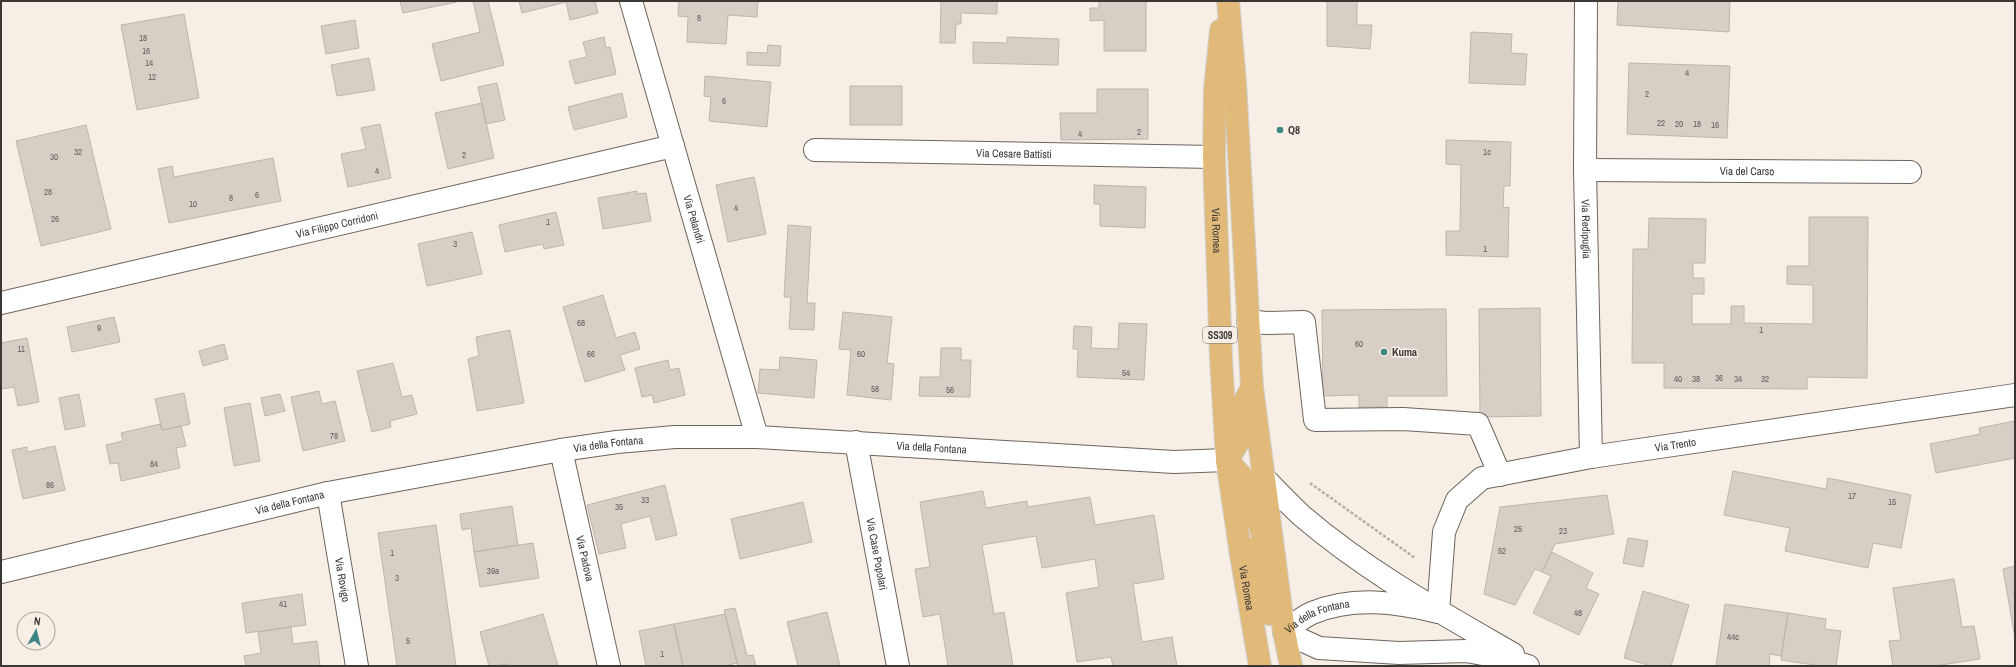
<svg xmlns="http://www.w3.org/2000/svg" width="2016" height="667" font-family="'Archivo Narrow',sans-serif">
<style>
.building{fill:#d7cfc6;stroke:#bdb6ac}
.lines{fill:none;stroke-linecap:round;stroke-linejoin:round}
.minor-casing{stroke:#6b655c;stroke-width:24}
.major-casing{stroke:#d0cfce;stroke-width:24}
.path{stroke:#b3aca5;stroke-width:2.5;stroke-dasharray:3 2;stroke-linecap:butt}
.minor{stroke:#fff;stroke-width:22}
.major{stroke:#e1ba79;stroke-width:22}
.poi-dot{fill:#3e8686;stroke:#f7efe6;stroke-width:1.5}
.labels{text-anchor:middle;stroke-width:3;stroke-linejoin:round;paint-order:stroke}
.number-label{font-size:9px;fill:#625e58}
.shield{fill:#f7efe6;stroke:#736f69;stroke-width:1}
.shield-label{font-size:10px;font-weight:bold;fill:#3b3834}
.poi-label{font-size:11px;font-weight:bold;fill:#3b3834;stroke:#f7efe6;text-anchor:start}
.street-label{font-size:11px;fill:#3b3834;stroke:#f7efe6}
</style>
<rect width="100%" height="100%" fill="#f7efe6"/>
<!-- building -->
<path class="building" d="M400,1H457V2L403,13Z
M473,1H488L504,65L441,81L432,44L480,32Z
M519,1H595L598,13L570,20L566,2L522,13Z
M679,1H758L757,17L728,15L726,44L687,42L688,17L678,16Z
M941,1H997V14L961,13V24H956L955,43H940Z
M1099,1H1146V51H1104V20L1090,21V8H1099Z
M1327,1H1357V25H1372L1370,49L1327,46Z
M1618,1H1730L1729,32L1617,25Z
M184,14L199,98L137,110L121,25Z
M355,20L359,48L326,54L321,26Z
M1471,32L1512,34L1511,53L1527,54L1525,85L1469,83Z
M604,37L606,48L610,47L616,74L575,84L569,61L587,57L583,42Z
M1007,37L1059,39L1058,65L973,63V42L1007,43Z
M768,45L781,46L780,66L747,65V52L767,53Z
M369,58L375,90L337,96L331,65Z
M1629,63L1730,66L1727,138L1627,134Z
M705,76L771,82L767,127L709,121L711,97L704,96Z
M497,83L505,120L486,124L478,87Z
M850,86H902V125H850Z
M1097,89H1148V139L1061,140L1060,113H1097Z
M622,93L627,117L574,130L568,107Z
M482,103L494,158L448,169L435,113Z
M380,124L391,178L348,187L341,154L366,149L361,128Z
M86,125L111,229L41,246L16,141Z
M1446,140L1511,142L1510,186H1504L1503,208L1509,207L1508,257L1446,255V231H1460L1461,165L1446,164Z
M273,158L281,201L169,223L158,169L172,166L174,177Z
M754,177L766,234L728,242L716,185Z
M1094,185L1146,187L1145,228L1100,226V204H1094Z
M637,191V194L646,193L651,221L603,229L598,198Z
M556,212L564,245L544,249L543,244L505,252L499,225Z
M1809,217H1868L1867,378L1807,377V389L1664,388V363H1632L1633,249H1648L1649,218L1706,219L1705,263H1693V278H1704V294H1692V324H1731V306H1744V323L1813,324V285L1787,284V266H1809Z
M788,225L811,227L807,303H815L814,330L789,329L791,297H784Z
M472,232L482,274L427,286L418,244Z
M603,295L616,338L635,332L640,349L620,355L625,370L585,382L563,307Z
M1540,308L1541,416L1480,417L1479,309Z
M1446,309L1447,396H1387V407H1359V395L1323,396L1322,310Z
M843,312L892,317L887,363L894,364L891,400L847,395L851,350L839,349Z
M114,317L120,342L72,352L67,327Z
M1119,323L1147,324L1144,380L1077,377L1078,349H1073L1074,326L1092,327L1091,348L1118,349Z
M510,330L524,403L477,411L468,359L479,356L476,337Z
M27,338L39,402L18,406L14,387L1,389V343Z
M224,344L228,359L203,366L199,351Z
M941,348H961V360H971L970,397L919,396L920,377H940Z
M780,357L817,360L814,398L758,393L760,369L779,370Z
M668,360L670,370L679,368L685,395L654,403L652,395L642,397L635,368Z
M393,363L402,397L412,395L417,414L390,421L391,427L372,432L357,371Z
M319,391L322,404L335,401L345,441L303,451L291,397Z
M184,393L190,424L162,430L155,399Z
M79,394L85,426L65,430L59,398Z
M280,394L285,411L265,416L261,398Z
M250,403L260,461L234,466L224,408Z
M2015,421V458L1936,473L1930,444L1980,434L1979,428Z
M160,424L162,430L181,426L186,446L176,448L180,468L121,481L118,463L110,464L106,445L123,441L121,433Z
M55,446L65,490L23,499L12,450L27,447V452Z
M1733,471L1826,489L1828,478L1911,495L1901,548L1873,543L1868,568L1785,551L1790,528L1724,515Z
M665,485L677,535L656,540L650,516L621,524L626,548L599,554L587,505Z
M983,491L986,508L1027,501L1028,507L1090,497L1095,525L1154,515L1164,579L1133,584L1142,642L1172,637L1177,666H1113L1111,657L1077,662L1066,593L1099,587L1095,559L1042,568L1036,536L982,545L994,614L1004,612L1013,666H948L940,614L923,617L915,569L930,567L920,502Z
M1607,495L1614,534L1555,544L1542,572L1535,569L1515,605L1484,594L1500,507Z
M803,502L812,542L740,559L731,519Z
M512,506L518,545L474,552L471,528L462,530L460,514Z
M436,525L456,666H397L378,533Z
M1628,538L1648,541L1643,567L1623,563Z
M533,543L539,578L480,587L474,552Z
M1552,552L1593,573L1586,588L1599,594L1579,635L1533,613L1551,576L1542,572Z
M2015,566V638L2003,569Z
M1954,579L1962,627L1974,626L1980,659L1935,666H1893L1889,641L1901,640L1893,588Z
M1643,591L1689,605L1671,666H1651L1624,658Z
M302,594L306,625L246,633L242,603Z
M1725,604L1788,613L1781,656L1770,654L1769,666H1716Z
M735,608L747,656L753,655L756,666H738L724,610Z
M827,612L840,666H798L787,622Z
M1788,613L1826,619L1825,629L1841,631L1836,666H1821L1781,660Z
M543,614L558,666H510V664L489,666L480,632Z
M725,614L737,663L724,666H683L674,624Z
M674,624L683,666H646L639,631Z
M291,627L293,644L317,641L320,666H246L244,656L261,653L258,632Z"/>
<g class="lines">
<defs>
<g id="minor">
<path id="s1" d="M631,1L757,437"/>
<path id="s2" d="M1586,1L1585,170L1591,457"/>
<path id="s3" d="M815,150L1214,157"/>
<path id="s4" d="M1585,170L1910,172"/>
<path id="s5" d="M1,303L673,146"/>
<path d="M1248,321L1266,323L1304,322L1315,420L1403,419L1478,424L1500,475"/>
<path id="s6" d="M856,442L898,666"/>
<path id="s7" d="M561,450L609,666"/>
<path d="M1265,479C1277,491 1289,504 1302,516C1366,571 1440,612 1513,654"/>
<path id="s8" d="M328,493L357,666"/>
<path id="s9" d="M1,572L328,493L561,450L617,442L675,437H757L1174,462L1227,460"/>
<path id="s10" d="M1528,666L1494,656L1466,651L1399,653L1319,648L1284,632C1293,626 1302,617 1312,613C1353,596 1396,602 1438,612L1444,532L1457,500L1482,478L1591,457L2015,395"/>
</g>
<g id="major">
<path d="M1228,1L1235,82L1252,387L1284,632L1291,666"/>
<path id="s11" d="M1221,30L1215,89L1214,157L1221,359L1227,460L1241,555L1260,666"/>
<path d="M1229,457L1241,438V408L1249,393"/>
<path d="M1227,460L1246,481L1263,536"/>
<path d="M1251,549L1256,559L1269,614"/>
</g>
</defs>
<!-- minor casing -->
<use href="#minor" class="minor-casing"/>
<!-- major casing -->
<use href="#major" class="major-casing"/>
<!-- path -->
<path class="path" d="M1310,483L1415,558"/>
<!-- minor -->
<use href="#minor" class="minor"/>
<!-- major -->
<use href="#major" class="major"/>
</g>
<!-- markers -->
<g class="poi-dot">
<circle cx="1280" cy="130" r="4"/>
<circle cx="1384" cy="352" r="4"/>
</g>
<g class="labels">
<!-- number labels -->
<g class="number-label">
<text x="699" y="21">8</text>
<text x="143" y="41">18</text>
<text x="146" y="54">16</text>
<text x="149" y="66">14</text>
<text x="1687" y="76">4</text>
<text x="152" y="80">12</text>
<text x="1647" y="97">2</text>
<text x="724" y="104">6</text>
<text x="1661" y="126">22</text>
<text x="1679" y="127">20</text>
<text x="1697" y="127">18</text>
<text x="1715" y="128">16</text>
<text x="1139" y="135">2</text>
<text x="1080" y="137">4</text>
<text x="78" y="155">32</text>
<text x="1487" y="155">1c</text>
<text x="464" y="158">2</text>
<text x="54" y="160">30</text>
<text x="377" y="174">4</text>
<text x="48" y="195">28</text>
<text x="257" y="198">6</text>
<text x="231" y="201">8</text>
<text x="193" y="207">10</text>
<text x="736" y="211">4</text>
<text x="55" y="222">26</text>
<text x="548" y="225">1</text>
<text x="455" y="247">3</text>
<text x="1485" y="252">1</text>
<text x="581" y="326">68</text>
<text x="99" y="331">9</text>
<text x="1761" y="333">1</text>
<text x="1359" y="347">60</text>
<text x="21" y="352">11</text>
<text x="591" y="357">66</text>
<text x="861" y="357">60</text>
<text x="1126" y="376">54</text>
<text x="1719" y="381">36</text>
<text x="1678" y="382">40</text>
<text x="1696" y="382">38</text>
<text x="1738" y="382">34</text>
<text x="1765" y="382">32</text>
<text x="875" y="392">58</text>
<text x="950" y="393">56</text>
<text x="334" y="439">78</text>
<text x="154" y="467">84</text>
<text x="50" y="488">86</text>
<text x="1852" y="499">17</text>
<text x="645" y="503">33</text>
<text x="1892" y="505">15</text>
<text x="619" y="510">35</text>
<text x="1518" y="532">25</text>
<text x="1563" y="534">23</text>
<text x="1502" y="554">52</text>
<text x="392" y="556">1</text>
<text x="493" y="574">39a</text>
<text x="397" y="581">3</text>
<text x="283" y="607">41</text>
<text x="1578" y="616">48</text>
<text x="1733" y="640">44c</text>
<text x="408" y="644">5</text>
<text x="662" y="657">1</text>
</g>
<!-- shield labels -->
<rect class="shield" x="1203" y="327" width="34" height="16" rx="3"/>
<g class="shield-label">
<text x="1220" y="339">SS309</text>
</g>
<!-- poi labels -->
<g class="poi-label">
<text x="1288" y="134">Q8</text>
<text x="1392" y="356">Kuma</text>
</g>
<!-- street labels -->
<g class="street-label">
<text dy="4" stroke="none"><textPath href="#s3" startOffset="199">Via Cesare Battisti</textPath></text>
<text dy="4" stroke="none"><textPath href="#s4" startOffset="162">Via del Carso</textPath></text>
<text dy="4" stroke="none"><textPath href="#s1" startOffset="227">Via Pelandri</textPath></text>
<text dy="4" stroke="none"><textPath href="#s5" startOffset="345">Via Filippo Corridoni</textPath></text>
<text dy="4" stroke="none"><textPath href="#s2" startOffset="228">Via Redipuglia</textPath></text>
<text dy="4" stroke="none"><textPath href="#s11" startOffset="201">Via Romea</textPath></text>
<text dy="4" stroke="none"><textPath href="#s9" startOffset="621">Via della Fontana</textPath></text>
<text dy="4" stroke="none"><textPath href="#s10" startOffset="756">Via Trento</textPath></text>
<text dy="4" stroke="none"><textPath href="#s9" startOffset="945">Via della Fontana</textPath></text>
<text dy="4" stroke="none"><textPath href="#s9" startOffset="297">Via della Fontana</textPath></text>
<text dy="4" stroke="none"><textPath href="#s6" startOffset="114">Via Case Popolari</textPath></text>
<text dy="4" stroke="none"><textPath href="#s7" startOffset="111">Via Padova</textPath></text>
<text dy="4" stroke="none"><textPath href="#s8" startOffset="88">Via Rovigo</textPath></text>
<text dy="4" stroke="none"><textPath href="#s11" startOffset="560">Via Romea</textPath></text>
<text dy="4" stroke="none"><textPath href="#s10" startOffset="287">Via della Fontana</textPath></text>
</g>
</g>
<!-- border -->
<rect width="2016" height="667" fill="none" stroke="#3b3834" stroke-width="4"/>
<!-- north arrow -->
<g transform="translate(36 631) rotate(8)"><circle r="19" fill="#f7efe6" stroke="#aca69f"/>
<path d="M0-3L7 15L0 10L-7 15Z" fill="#3e8686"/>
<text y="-6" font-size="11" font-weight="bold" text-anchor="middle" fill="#3b3834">N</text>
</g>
</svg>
